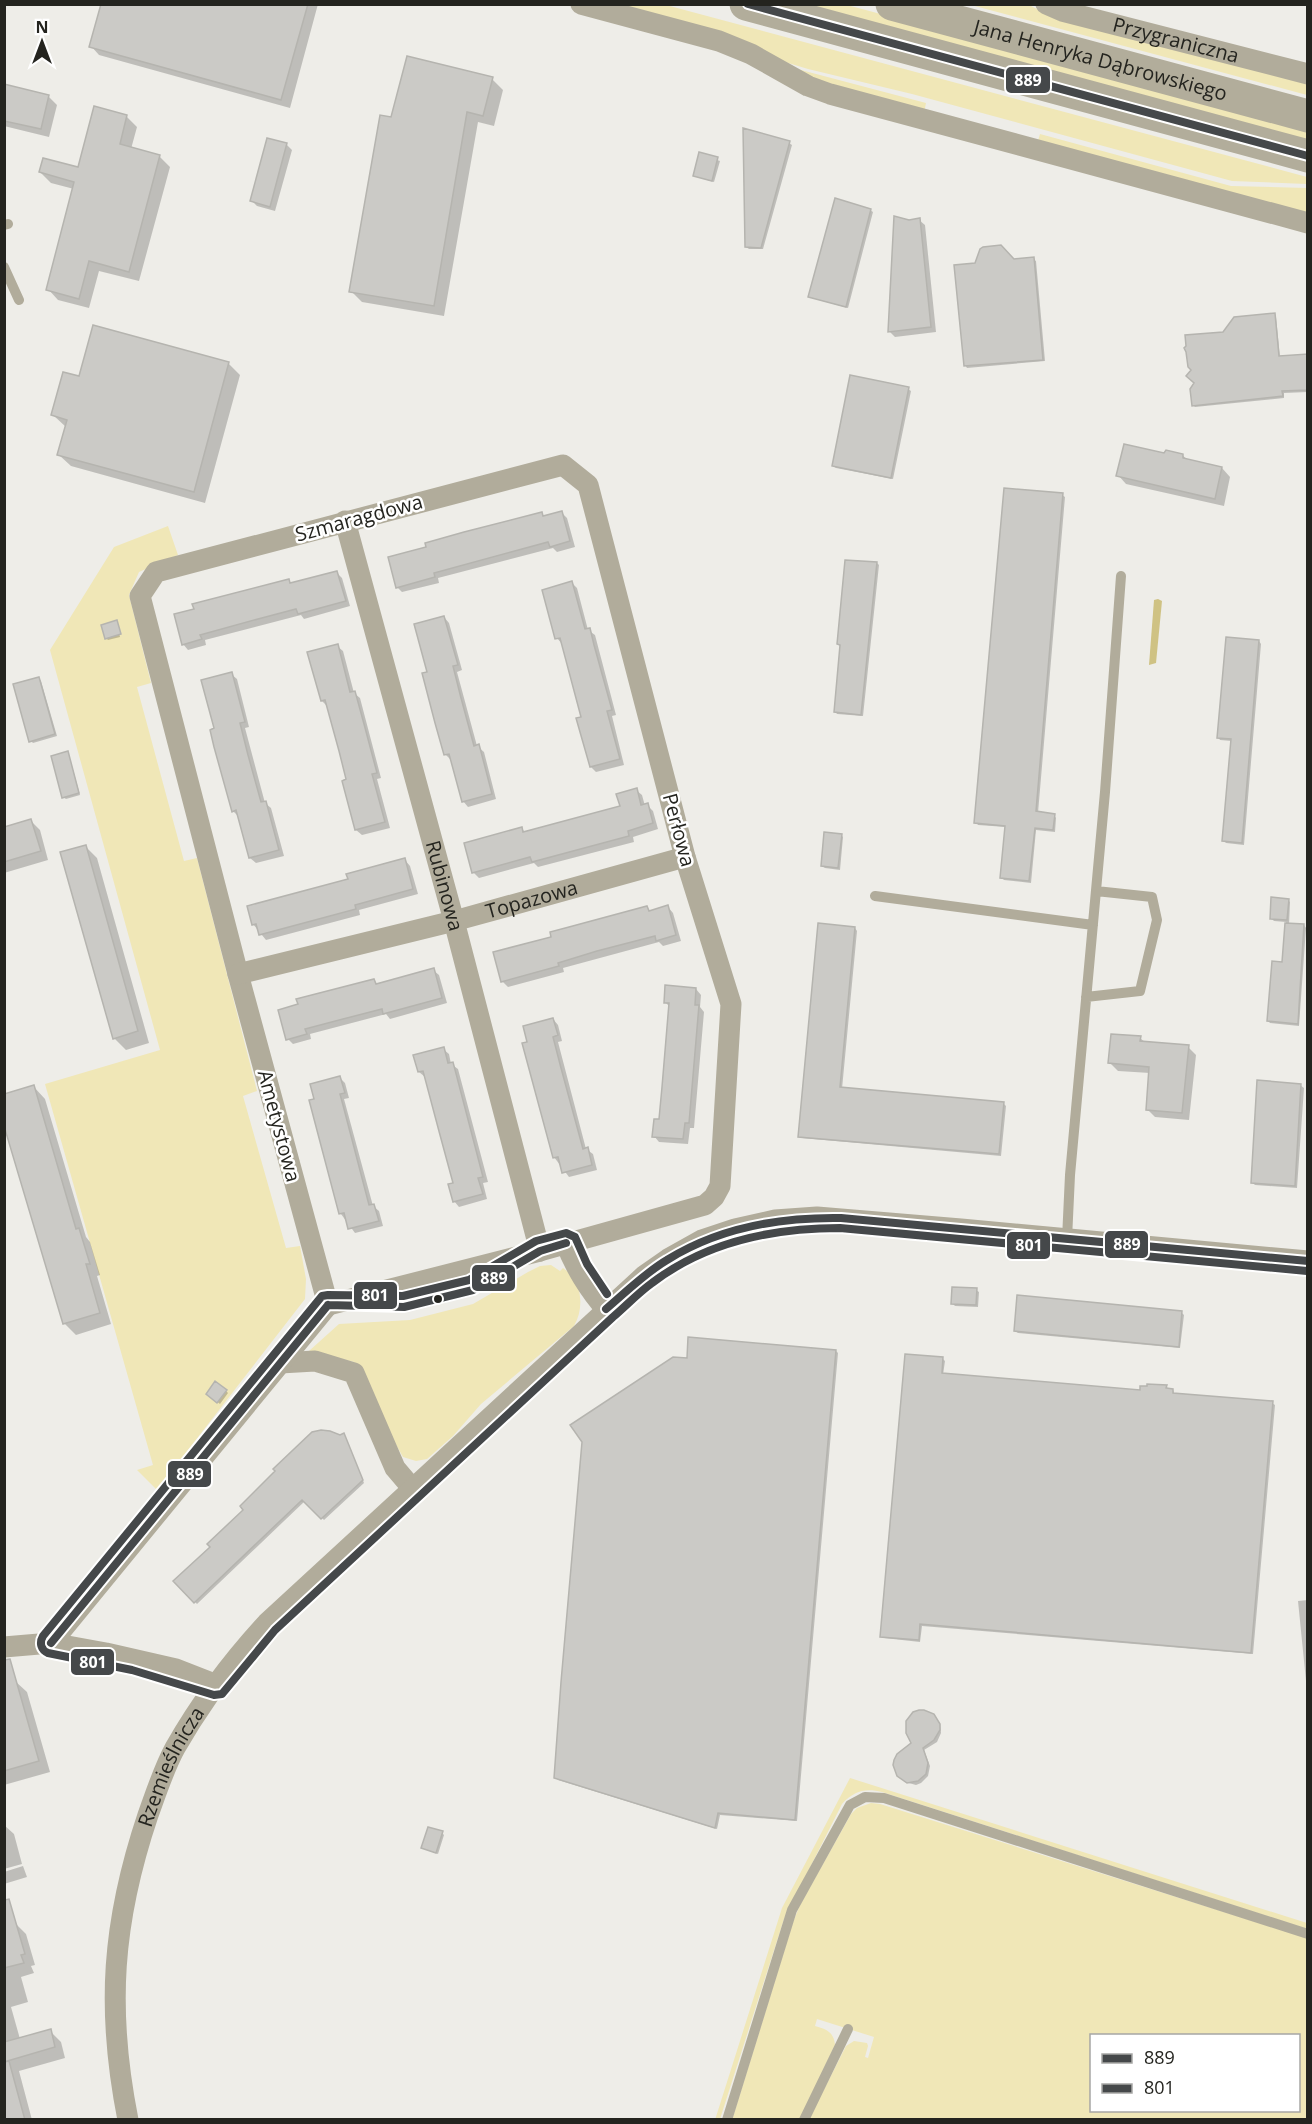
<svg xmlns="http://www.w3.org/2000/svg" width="1312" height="2124" font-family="'Open Sans',sans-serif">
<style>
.green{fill:#f0e7b7;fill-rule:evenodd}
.water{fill:#cfc283}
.shadow{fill:#0003}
.building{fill:#cbcac6;stroke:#b5b4af;stroke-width:1.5}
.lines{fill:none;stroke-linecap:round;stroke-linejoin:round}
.lane{stroke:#b1ac9b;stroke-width:10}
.street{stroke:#b1ac9b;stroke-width:21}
.primary{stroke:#b2ad9b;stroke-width:33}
.bus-1-casing{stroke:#fff;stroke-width:12}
.bus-2-casing{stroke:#fff;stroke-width:12}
.bus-1{stroke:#45484a;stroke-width:8}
.bus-2{stroke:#45484a;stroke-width:8}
.bus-dot{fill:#24241f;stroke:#fff;stroke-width:2}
.labels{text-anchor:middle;stroke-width:5;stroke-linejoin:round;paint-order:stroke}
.street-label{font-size:20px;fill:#24241f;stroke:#fff}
.line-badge{stroke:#fff;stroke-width:2}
.badge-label{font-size:16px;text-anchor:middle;font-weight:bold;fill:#fff}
</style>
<rect width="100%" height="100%" fill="#eeede8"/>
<!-- green -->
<path class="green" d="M599,5H666L1307,177V184L1232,181L912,94L808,69Z
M788,5H847L1307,128V145Z
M971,5H1029L1051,16L1307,84V95Z
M782,65L926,103L924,113L843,91Z
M1040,134L1231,186L1307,188V217L1037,144Z
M168,526L178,555L139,572L129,595L151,683L137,687L184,861L197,858L257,1091L243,1096L286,1248L300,1246L306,1279L305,1299L157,1490L137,1470L153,1465L45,1084L160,1050L50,650L114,547Z
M551,1265L560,1271L563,1268C582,1280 585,1307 574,1326L481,1404L453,1436L427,1459L416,1461L403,1457L388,1431L364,1376L354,1362L309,1351L339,1324L410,1320L473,1304L528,1272L540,1266Z
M850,1778L1307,1923V1929L882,1792C865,1788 854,1791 842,1804L784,1919L720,2119L715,2120L782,1908Z
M871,1803L880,1804L1307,1938V2119H809L846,2046L854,2041L867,2043L868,2046L865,2057L868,2058L874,2037L817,2019L815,2026C826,2029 834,2032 835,2045L800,2119L732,2120L793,1922L800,1905L851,1814L857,1808ZM1092,2036H1298V2110H1092Z"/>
<!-- water -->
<path class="water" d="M1158,599L1162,601L1156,663L1149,665L1154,600Z"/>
<!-- shadow -->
<path class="shadow" d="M102,4H318L290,108L99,55L91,46Z
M492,79L503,90L494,126L478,122L444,316L362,302L351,291L393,118Z
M4,86L48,96L57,105L49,137L4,126Z
M127,117L137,127L131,149L159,156L170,167L139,281L99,271L89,308L58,300L48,289L74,189L51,183L40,172L79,169Z
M789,143L792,145L763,249H749L746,247Z
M286,144L292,150L275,211L257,206L252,201Z
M700,154L720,161L714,182L695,176Z
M870,210L873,212L848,308L812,298L810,296Z
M919,220L925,225L936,332L895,337L890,332L909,222Z
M1033,259L1036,261L1045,361L967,368L965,365L1013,260Z
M1274,314L1276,317L1280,357L1308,355V392L1284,393V398L1195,407L1193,405L1224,333Z
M228,363L240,375L205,503L71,466L59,455L66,427L53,415L80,378Z
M908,389L911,391L893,479L836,468L833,466Z
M1182,455L1188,460L1222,468L1230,477L1224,506L1126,484L1118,475Z
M1062,495L1065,497L1038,813L1054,815L1056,818L1055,832L1036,830L1031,883L1004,880L1002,878L1006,827L978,825L976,822Z
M541,513L545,517L562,513L567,518L575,547L557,552L553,548L438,578L439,583L402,592L397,587Z
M877,563L879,565L863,716L837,714L835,711L841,647L838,644Z
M337,573L342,578L350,606L304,619L301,615L205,640L206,645L188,650L183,644L288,580L292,584Z
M572,583L577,588L588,630L595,635L616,715L612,716L624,765L596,772L591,767L583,718L562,644L557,638Z
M444,617L449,623L462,670L457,672L477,746L484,752L496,799L468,807L463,801L451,760L445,754L429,673Z
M116,622L120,637L108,640L106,638Z
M1259,641L1261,644L1244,845L1226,843L1224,841L1232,741L1220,740L1218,737Z
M337,646L343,651L354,693L360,698L381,778L377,779L390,828L362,835L356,830L348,781L327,706L322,701Z
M231,674L237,679L249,727L245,728L265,803L271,808L284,856L256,863L250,858L238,816L233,811L216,730Z
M39,678L41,681L57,736L33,743L31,741Z
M67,753L69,755L80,795L66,799L63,797Z
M636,790L642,795L645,806L647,805L653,811L658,829L633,837L634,842L538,867L534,863L479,878L473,872L522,829L526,833L622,807Z
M31,821L40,830L48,860L4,873V829Z
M841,835L843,837L840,870L825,868L822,866Z
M85,846L97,858L149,1043L126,1050L114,1038Z
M405,860L410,866L418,894L359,910L360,915L266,940L253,924L349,880Z
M1288,900L1290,902L1289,925H1304L1306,928L1299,1026L1270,1023L1268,1021L1284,963L1286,922L1274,921L1271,918Z
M647,907L651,912L668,907L673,913L681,941L663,946L659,942L563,968L564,972L508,987L502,981L553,938Z
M855,928L857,931L842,1089L1003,1103L1006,1106L1001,1156L802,1138L800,1136Z
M433,970L439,975L447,1003L390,1019L386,1014L310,1034L311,1039L293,1044L288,1039L374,980L378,985Z
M696,989L701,995L700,1007L704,1012L694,1128H690L688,1144L659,1142L654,1136L660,1121L670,1007L665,1002Z
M553,1019L558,1025L562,1041L558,1042L586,1149L593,1154L597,1170L569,1177L554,1157L529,1043Z
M1140,1038L1146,1043L1188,1047L1196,1055L1189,1120L1155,1117L1147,1109L1150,1073L1118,1071L1110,1063Z
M443,1049L449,1054L451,1064L458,1069L488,1182L483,1183L487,1199L459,1207L454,1201V1184L425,1077L419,1072Z
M340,1078L345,1083L349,1098L344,1099L373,1206L379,1211L383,1226L355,1233L341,1214Z
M1300,1085L1304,1088L1297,1188L1255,1185L1252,1182Z
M34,1087L45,1099L86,1237L90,1242L100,1275L97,1276L111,1324L76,1335L64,1323Z
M976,1290L979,1292L978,1307L955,1306L953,1304Z
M1181,1312L1184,1315L1180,1348L1018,1333L1015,1331Z
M836,1351L838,1353L797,1821L720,1815L717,1829L558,1780L556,1778L688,1360Z
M942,1358L945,1361L943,1375L1141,1392L1166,1387L1173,1390L1175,1395L1272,1403L1275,1405L1253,1654L922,1626L920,1642L884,1638L881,1636Z
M226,1391L228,1393L220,1404L210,1396Z
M344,1435L364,1483L324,1520L305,1501L197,1604L175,1581L212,1547L245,1510Z
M1308,1600V1701L1298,1601Z
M15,1681L27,1692L50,1772L4,1785V1684Z
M936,1719L940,1723L941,1733L937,1742L924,1750L930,1766L928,1776L921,1783L916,1785L905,1782L902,1779L913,1743Z
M4,1825L14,1834L22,1864L4,1869Z
M442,1833L444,1835L438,1854L422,1848Z
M23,1866L27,1877L4,1884V1872Z
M15,1923L26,1934L35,1965L31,1966L34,1973L21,1977L28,2002L11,2007L20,2039L50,2031L61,2042L65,2058L19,2071L32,2120H4V1926Z"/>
<!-- building -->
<path class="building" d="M101,4H308L281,100L89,47Z
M407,56L493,77L483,116L467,112L434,306L349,292L380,115L391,117Z
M4,84L49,95L41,129L4,121Z
M94,106L127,115L120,144L160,155L129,272L89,261L79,299L46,290L74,182L39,172L43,158L78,167Z
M743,128L790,141L761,248L745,247Z
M267,138L287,143L270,207L250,201Z
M699,152L718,157L712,181L693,176Z
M835,198L871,209L846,307L808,297Z
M894,216L909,220L920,218L931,327L888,332Z
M1001,245L1014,259L1034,257L1043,360L964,366L954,265L975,263L980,249L983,247Z
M1275,313L1279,356L1308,354V390L1282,391L1283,396L1192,406L1190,389L1194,383L1186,376L1191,370L1188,367L1186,352L1184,348L1186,346L1185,335L1223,332L1234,317Z
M93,325L229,362L194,492L57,455L67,420L51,415L63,372L79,376Z
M850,375L909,387L891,478L832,466Z
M1124,444L1164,453L1166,450L1183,454V458L1222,467L1215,499L1116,476Z
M1004,488L1063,493L1036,811L1055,814L1053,830L1035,828L1029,881L1000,878L1005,826L974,823Z
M562,511L570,541L550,547L548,542L511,552L434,573L435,577L396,588L388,557L426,547L425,543L464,532L542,512L543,516Z
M845,560L877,562L861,715L834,712L840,645L837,644Z
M337,571L346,601L298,614L296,609L258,619L200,635L202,639L182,645L174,614L194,609L192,604L289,579L290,583Z
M572,581L585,629L590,628L594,645L612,710L607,711L620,759L590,767L576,718L581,717L560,638L555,639L542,590Z
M444,616L458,665L453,666L461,698L474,746L479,744L492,794L462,802L449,754L444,755L435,723L422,673L427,672L414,624Z
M117,620L121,634L105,639L101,625Z
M1226,637L1259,640L1242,843L1222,841L1231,739L1217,738Z
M338,644L350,692L355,691L364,724L377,773L372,774L385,822L355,830L342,781L346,779L339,751L325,700L321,701L307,652Z
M232,672L245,722L240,723L248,755L261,802L266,801L279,850L249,858L236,810L232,812L214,747L210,730L214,728L201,680Z
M39,677L55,734L29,742L13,684Z
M68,751L79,793L62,798L51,756Z
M637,788L641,805L648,803L653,823L628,831L629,836L532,862L530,857L472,873L464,843L522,827L523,832L620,806L616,794Z
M31,819L41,851L4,862V827Z
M824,832L842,834L838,868L821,866Z
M86,845L138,1031L113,1039L60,852Z
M405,858L413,889L355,905L356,909L259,935L256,924L252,925L247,906L348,879L346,874Z
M1271,897L1289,899L1287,920L1270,919Z
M668,905L676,935L656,941L655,936L597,951L558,963L559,966L501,982L493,952L551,937L550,932L569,927L647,906L649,911Z
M818,923L855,927L840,1087L1004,1102L999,1154L798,1137Z
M1285,923L1304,924L1298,1024L1267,1021L1272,961L1282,962Z
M434,968L442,998L383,1014L382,1009L343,1019L305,1029L307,1034L286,1040L278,1010L298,1004L296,999L374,979L376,984Z
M665,985L696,988L695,1005H699L689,1123H685L683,1139L652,1137L654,1119H659L662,1087L669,1003H664Z
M553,1018L558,1035L553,1037L561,1068L583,1149L588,1147L592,1165L562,1173L558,1157L553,1158L522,1043L527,1042L523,1026Z
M1111,1034L1141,1036L1140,1041L1189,1045L1182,1113L1146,1110L1149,1067L1108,1063Z
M444,1047L448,1063L453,1062L483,1177L478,1178L483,1194L453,1202L448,1184L453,1183L440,1135L423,1071L418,1072L413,1055Z
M340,1076L345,1093L340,1094L344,1109L369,1205L374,1204L379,1221L348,1229L344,1213L339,1214L309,1100L314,1099L310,1084Z
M1257,1080L1301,1084L1295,1186L1251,1183Z
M34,1085L76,1229L79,1228L90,1264H86L100,1313L63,1324L4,1126V1094Z
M952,1287L977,1288L976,1305L951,1304Z
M1017,1295L1182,1311L1179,1347L1014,1331Z
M688,1337L836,1350L795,1820L718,1813L715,1828L554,1778L561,1682L582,1442L570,1425L673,1357L687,1358Z
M905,1354L943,1357L942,1373L1140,1390V1386H1147V1384L1167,1385L1166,1388L1173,1389V1393L1273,1401L1251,1653L920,1624L919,1640L880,1637Z
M215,1381L227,1390L217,1403L206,1394Z
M321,1430L330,1431L340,1435L344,1433L363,1480L321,1519L302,1500L194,1603L173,1581L210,1547L207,1544L243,1510L240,1506L275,1471L273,1469L312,1432Z
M10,1659L39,1761L4,1771V1660Z
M919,1710H924L934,1714L940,1724V1730L934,1740L923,1748L928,1763L926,1774L918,1781L907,1783L897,1776L893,1765L894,1760L897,1754L911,1743L906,1733V1721L913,1712Z
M428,1827L443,1831L436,1853L421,1848Z
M9,1899L25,1954L21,1955L24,1963L4,1968V1900Z
M51,2029L55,2047L4,2062V2042Z
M9,2061L25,2120H4V2062Z"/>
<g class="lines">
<!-- lane -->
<path class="lane" d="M4,225L8,224
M4,267L19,300
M875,896L1093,925
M1086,997L1140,991L1157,920L1152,897L1096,891
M1067,1239L1070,1175L1105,792L1121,576
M352,1306L404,1307L438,1299L473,1290L519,1263
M727,2120L792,1910L850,1805L865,1797L884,1798L1308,1934
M804,2120L848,2029"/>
<!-- street -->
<g class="street">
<path d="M581,4L719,41L751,54L808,86L830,94L1308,223"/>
<path id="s1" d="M1046,4L1062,11L1308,74"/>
<path d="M563,465L588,485L685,857L731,1004L720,1186L714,1197L705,1205L540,1251L328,1305L238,974L140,596L156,572Z"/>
<path id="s2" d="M345,521L454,921L540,1251"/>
<path id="s3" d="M238,974L454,921L685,857"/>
<path d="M566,1243C574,1266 590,1291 606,1309"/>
<path d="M280,1363L315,1361L354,1373L395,1468L412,1488"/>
<path d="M51,1643L328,1305"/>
<path d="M4,1647L51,1643L106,1653L176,1669L217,1685"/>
<path id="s4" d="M128,2120C106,2009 112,1922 148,1815C156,1793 164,1768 175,1748C200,1704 232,1661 267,1623L645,1275L668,1259L702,1240L735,1229L775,1220L817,1217L961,1229L1308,1261"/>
</g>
<!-- primary -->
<g class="primary">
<path d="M746,4L1308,156"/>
<path id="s5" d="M892,4L1308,116"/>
</g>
<defs>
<path id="bus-1" d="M748,4L1308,156
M328,1305L404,1307L473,1290L540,1251L566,1243
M606,1309C626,1292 645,1273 667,1260C720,1227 780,1217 841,1218L1308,1261
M51,1643L328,1305"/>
<path id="bus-2" d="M607,1294L587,1264L575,1237L566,1233L536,1241L469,1280L403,1296L328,1295L322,1296L43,1636C39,1643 41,1650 48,1653L132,1670L214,1695L222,1694L275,1630L613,1317C626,1306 638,1293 652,1283C707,1241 773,1228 840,1228L1307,1271"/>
</defs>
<!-- bus-1 casing -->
<use href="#bus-1" class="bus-1-casing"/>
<!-- bus-2 casing -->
<use href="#bus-2" class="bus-2-casing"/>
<!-- bus-1 -->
<use href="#bus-1" class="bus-1"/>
<!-- bus-2 -->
<use href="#bus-2" class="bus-2"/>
</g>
<!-- markers -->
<circle class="bus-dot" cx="438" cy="1299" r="5"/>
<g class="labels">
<!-- street labels -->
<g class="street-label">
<text dy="7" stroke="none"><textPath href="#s1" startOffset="135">Przygraniczna</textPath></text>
<text dy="7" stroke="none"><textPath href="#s5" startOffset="216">Jana Henryka Dąbrowskiego</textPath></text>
<text transform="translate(359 518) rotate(-15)" y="7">Szmaragdowa</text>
<text transform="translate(679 830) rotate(75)" y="7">Perłowa</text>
<text dy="7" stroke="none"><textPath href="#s2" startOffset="378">Rubinowa</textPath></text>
<text dy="7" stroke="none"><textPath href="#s3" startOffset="303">Topazowa</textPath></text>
<text transform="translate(279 1126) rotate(75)" y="7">Ametystowa</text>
<text dy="7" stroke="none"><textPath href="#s4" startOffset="363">Rzemieślnicza</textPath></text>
</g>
</g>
<g class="line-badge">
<rect x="1005" y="66" width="46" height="28" rx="6" fill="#45484a"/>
<rect x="1104" y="1230" width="45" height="29" rx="6" fill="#45484a"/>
<rect x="1006" y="1231" width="45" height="29" rx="6" fill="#45484a"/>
<rect x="471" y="1264" width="45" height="28" rx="6" fill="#45484a"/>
<rect x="353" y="1281" width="45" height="29" rx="6" fill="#45484a"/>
<rect x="167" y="1460" width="45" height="28" rx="6" fill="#45484a"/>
<rect x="70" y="1648" width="45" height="28" rx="6" fill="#45484a"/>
</g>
<g class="badge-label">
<text x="1028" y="86">889</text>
<text x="1127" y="1250">889</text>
<text x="1029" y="1251">801</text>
<text x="494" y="1284">889</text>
<text x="375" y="1301">801</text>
<text x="190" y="1480">889</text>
<text x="93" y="1668">801</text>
</g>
<!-- border -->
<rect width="1312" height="2124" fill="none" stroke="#24241f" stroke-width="12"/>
<!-- legend -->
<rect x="1090" y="2034" width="210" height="78" fill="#ffffff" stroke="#a7a7a5" stroke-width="1.5"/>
<rect x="1102" y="2054" width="30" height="9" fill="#45484a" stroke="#a7a7a5" stroke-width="1.5"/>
<text x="1144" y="2064" font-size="18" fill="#24241f">889</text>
<rect x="1102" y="2084" width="30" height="9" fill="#45484a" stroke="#a7a7a5" stroke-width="1.5"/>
<text x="1144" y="2094" font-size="18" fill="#24241f">801</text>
<!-- north arrow -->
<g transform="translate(42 42)" stroke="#ffffff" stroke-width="4.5" paint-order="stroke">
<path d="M0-4.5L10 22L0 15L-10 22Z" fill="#24241f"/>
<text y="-9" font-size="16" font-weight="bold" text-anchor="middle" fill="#24241f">N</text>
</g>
</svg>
